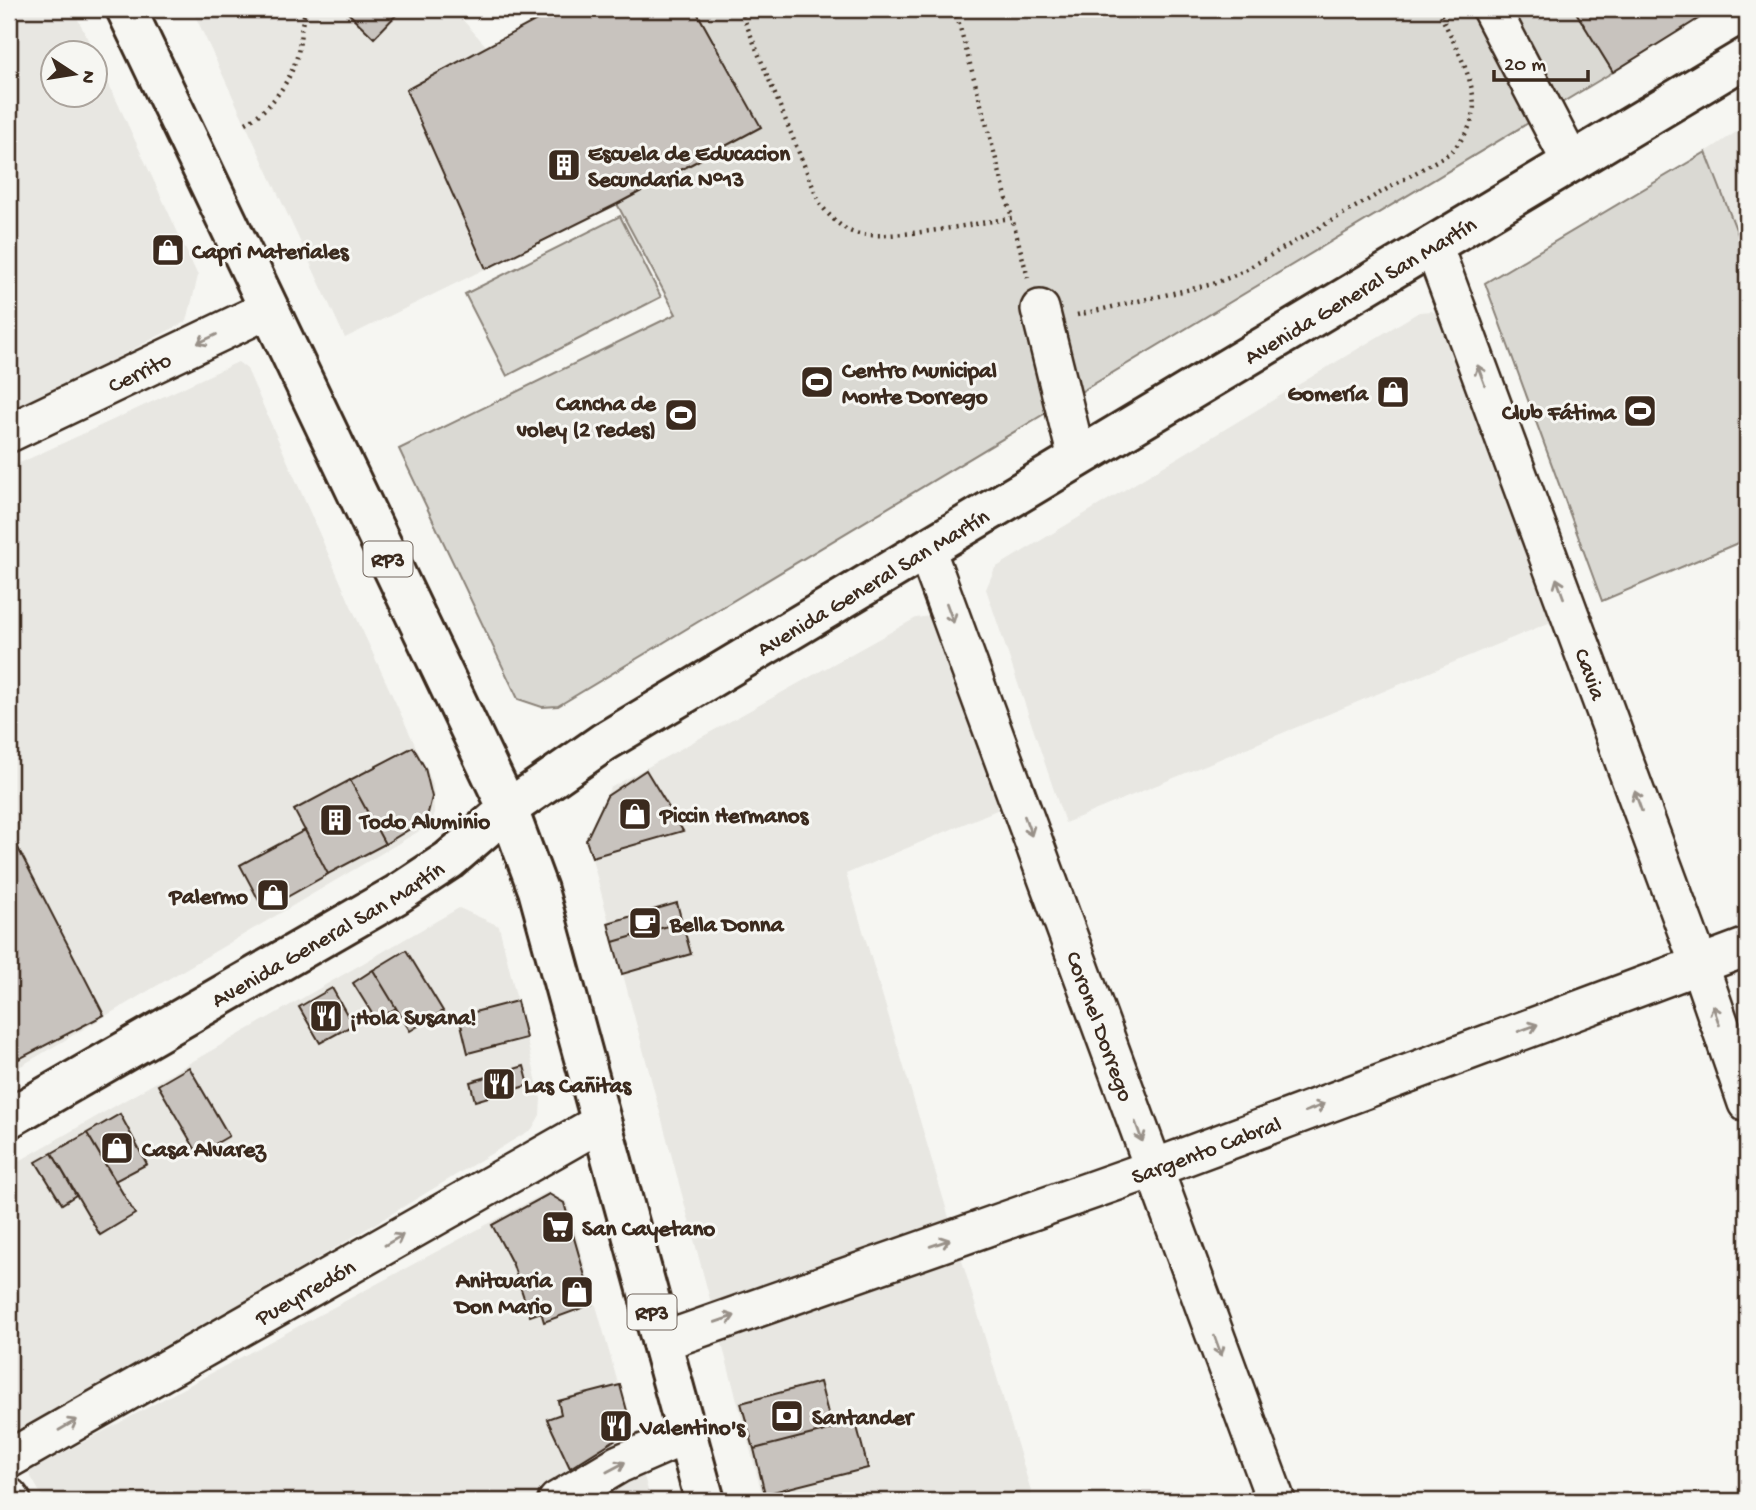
<svg xmlns="http://www.w3.org/2000/svg" width="1756" height="1510" font-family="'Gochi Hand',sans-serif">
<style>
.built{fill:#e8e7e2}
.green{fill:#dad9d3;stroke:#8a8278;stroke-width:2}
.building{fill:#c8c3be;stroke:#3b2a1e;stroke-width:2}
.lines{fill:none;stroke-linecap:round;stroke-linejoin:round}
.minor-casing{stroke:#3b2a1e;stroke-width:42}
.major-casing{stroke:#3b2a1e;stroke-width:44}
.highway-casing{stroke:#3b2a1e;stroke-width:44}
.path{stroke:#3b2a1e;stroke-width:4.5;stroke-dasharray:2 5;stroke-linecap:butt}
.minor{stroke:#f6f6f2;stroke-width:37}
.major{stroke:#f6f6f2;stroke-width:38}
.highway{stroke:#f6f6f2;stroke-width:38}
.oneway{stroke:#989088}
.labels{text-anchor:middle;stroke-width:6;stroke-linejoin:round;paint-order:stroke}
.shield{fill:#f6f6f2;stroke:#73675e;stroke-width:2}
.shield-label{font-size:21px;font-weight:bold;fill:#3b2a1e}
.poi-label{font-size:23px;font-weight:bold;fill:#3b2a1e;stroke:#f6f6f2;text-anchor:start}
.street-label{font-size:23px;fill:#3b2a1e;stroke:#f6f6f2}
</style>
<rect width="100%" height="100%" fill="#f6f6f2"/>
<filter id="ink" filterUnits="userSpaceOnUse"><feTurbulence type="fractalNoise" baseFrequency=".0143" numOctaves="2"/><feDisplacementMap in="SourceGraphic" scale="14" xChannelSelector="R" yChannelSelector="G"/><feConvolveMatrix kernelMatrix="1 2 1 2 8 2 1 2 1" color-interpolation-filters="sRGB"/></filter>
<g filter="url(#ink)">
<!-- built -->
<path class="built" d="M9,9H73L94,52H52V94H94L95,54L198,276L187,321L9,414Z
M192,9H453L487,47L557,9H695L761,127L617,204L345,338Z
M1747,125V258L1706,152Z
M1432,311L1442,317L1563,617L1065,823L986,589L995,568L1419,312Z
M238,362L247,369L352,608L433,784L434,816L421,830L9,1073V468Z
M936,615L999,809L846,874L1034,1501H764L587,840L610,788L916,618Z
M459,908L499,926L541,1099L540,1115L532,1129L27,1434L9,1433V1167Z
M547,1192L567,1202L651,1501H45L28,1472Z"/>
<!-- green -->
<path class="green" d="M695,9H1574L1613,72L558,706L542,707L518,699L399,449L676,314L617,204L760,127Z
M1706,152L1747,258V539L1602,601L1485,283Z
M620,216L661,297L507,376L465,294Z"/>
<!-- building -->
<path class="building" d="M344,9H402L374,38Z
M557,9H695L761,127L617,204L486,269L406,90Z
M1574,9H1714L1613,72Z
M413,747L425,768L432,797L428,813L418,824L385,844L350,780Z
M646,770L683,831L592,857L586,840L607,796Z
M350,780L385,844L328,874L294,810Z
M305,830L328,874L264,910L240,865Z
M18,848L104,1015L19,1059L9,1038V853Z
M677,903L682,922L613,942L608,923Z
M682,922L691,954L622,974L613,942Z
M406,950L443,1011L410,1031L373,970Z
M373,970L396,1008L376,1020L353,983Z
M332,988L353,1025L320,1043L299,1007Z
M517,1001L526,1038L468,1053L459,1016Z
M524,1066L529,1085L475,1101L470,1082Z
M189,1067L229,1136L198,1154L158,1085Z
M120,1114L147,1164L115,1181L87,1133Z
M87,1133L135,1214L100,1235L52,1153Z
M52,1153L76,1195L62,1204L36,1162Z
M549,1194L564,1203L593,1304L544,1322L541,1312L530,1316L513,1265L492,1225Z
M820,1382L832,1429L754,1449L741,1403Z
M620,1385L632,1429L570,1468L547,1419L561,1414L558,1401Z
M856,1423L868,1468L765,1494L754,1449Z"/>
<g class="lines">
<defs>
<g id="minor">
<path d="M1491,9L1571,162"/>
<path id="s1" d="M1433,245L1699,964L1747,1103"/>
<path d="M1040,309L1077,458"/>
<path id="s2" d="M9,433L269,309"/>
<path id="s3" d="M926,549L1276,1501"/>
<path id="s4" d="M661,1342L1152,1169L1747,947"/>
<path id="s5" d="M9,1459L600,1123"/>
<path d="M9,1497L12,1501"/>
<path d="M557,1501L619,1464L688,1434"/>
</g>
<g id="major">
<path id="s6" d="M9,1118L396,895L449,860L508,809L604,742L1747,57"/>
</g>
<path id="highway" d="M126,9L508,809L538,890L705,1501"/>
</defs>
<!-- minor casing -->
<use href="#minor" class="minor-casing"/>
<!-- major casing -->
<use href="#major" class="major-casing"/>
<!-- highway casing -->
<use href="#highway" class="highway-casing"/>
<!-- path -->
<path class="path" d="M740,9L820,204C829,215 838,226 852,232C882,243 976,223 1012,218L1028,278
M955,9L1012,218
M246,123C271,109 291,81 298,53C301,38 301,23 306,9
M1077,315L1213,284L1238,274L1450,153C1460,142 1470,130 1473,116C1479,83 1451,39 1438,9"/>
<!-- minor -->
<use href="#minor" class="minor"/>
<!-- major -->
<use href="#major" class="major"/>
<!-- highway -->
<use href="#highway" class="highway"/>
</g>
<!-- one-way arrows -->
<defs><path id="oneway-shaft" d="M-6 0H5M1.5-3L5.5 0L1.5 3" fill="none" stroke-width="1.6" stroke-linecap="round" stroke-linejoin="round" transform="scale(1.75)"/></defs>
<g class="oneway">
<use href="#oneway-shaft" transform="translate(207 339) rotate(155)"/>
<use href="#oneway-shaft" transform="translate(1481 375) rotate(-110)"/>
<use href="#oneway-shaft" transform="translate(1560 588) rotate(-110)"/>
<use href="#oneway-shaft" transform="translate(950 613) rotate(70)"/>
<use href="#oneway-shaft" transform="translate(1638 801) rotate(-110)"/>
<use href="#oneway-shaft" transform="translate(1028 826) rotate(70)"/>
<use href="#oneway-shaft" transform="translate(1716 1015) rotate(-109)"/>
<use href="#oneway-shaft" transform="translate(1528 1028) rotate(-20)"/>
<use href="#oneway-shaft" transform="translate(1315 1108) rotate(-20)"/>
<use href="#oneway-shaft" transform="translate(1139 1132) rotate(70)"/>
<use href="#oneway-shaft" transform="translate(394 1240) rotate(-30)"/>
<use href="#oneway-shaft" transform="translate(940 1243) rotate(-19)"/>
<use href="#oneway-shaft" transform="translate(725 1319) rotate(-19)"/>
<use href="#oneway-shaft" transform="translate(1218 1346) rotate(70)"/>
<use href="#oneway-shaft" transform="translate(68 1425) rotate(-30)"/>
<use href="#oneway-shaft" transform="translate(616 1467) rotate(-28)"/>
</g>
</g>
<!-- icons -->
<defs>
<symbol id="building-square" viewBox="-11 -11 22 22"><rect x="-9" y="-9" width="18" height="18" rx="4" fill="#3b2a1e" stroke="#f6f6f2"/><path d="M-4-6H4V6H1V3H-1V6H-4ZM-2.5-4.3h1.7v1.8h-1.7ZM.8-4.3h1.7v1.8H.8ZM-2.5-1h1.7V.8h-1.7ZM.8-1h1.7V.8H.8Z" fill="#fff"/></symbol>
<symbol id="shop-square" viewBox="-11 -11 22 22"><rect x="-9" y="-9" width="18" height="18" rx="4" fill="#3b2a1e" stroke="#f6f6f2"/><path d="M-5-2.5h2.3a2.7 3.5 0 0 1 5.4 0H5L5.5 6h-11ZM-1.5-2.5h3a1.5 2.3 0 0 0-3 0Z" fill="#fff"/></symbol>
<symbol id="stadium-square" viewBox="-11 -11 22 22"><rect x="-9" y="-9" width="18" height="18" rx="4" fill="#3b2a1e" stroke="#f6f6f2"/><path d="M0-5a6.5 5 0 1 0 0 10a6.5 5 0 1 0 0-10ZM-3.5-1.8h7v3.6h-7Z" fill="#fff"/></symbol>
<symbol id="cafe-square" viewBox="-11 -11 22 22"><rect x="-9" y="-9" width="18" height="18" rx="4" fill="#3b2a1e" stroke="#f6f6f2"/><path d="M-5.5-4.5H6V0H3Q3 3.5 0 3.5H-2.5Q-5.5 3.5-5.5 0ZM3-3.2v2h1.7v-2ZM-6 4.5H4V6H-6Z" fill="#fff"/></symbol>
<symbol id="restaurant-square" viewBox="-11 -11 22 22"><rect x="-9" y="-9" width="18" height="18" rx="4" fill="#3b2a1e" stroke="#f6f6f2"/><path d="M-5-6h1v4h1v-4h1v4h1v-4h1v5L-1.5 .5V6h-2V.5L-5-1ZM5-6V6H3V1.5H1.5Q1.5-4 5-6Z" fill="#fff"/></symbol>
<symbol id="supermarket-square" viewBox="-11 -11 22 22"><rect x="-9" y="-9" width="18" height="18" rx="4" fill="#3b2a1e" stroke="#f6f6f2"/><path d="M-6-5.5h2.5l.6 2H6L4.5 2H-2.5L-4.4-4H-6ZM-1.5 3.2a1.3 1.3 0 1 0 .1 0ZM3 3.2a1.3 1.3 0 1 0 .1 0Z" fill="#fff"/></symbol>
<symbol id="bank-square" viewBox="-11 -11 22 22"><rect x="-9" y="-9" width="18" height="18" rx="4" fill="#3b2a1e" stroke="#f6f6f2"/><path d="M-6-4H6V4H-6ZM0-2.3a2.3 2.3 0 1 0 0 4.6a2.3 2.3 0 1 0 0-4.6Z" fill="#fff"/></symbol>
</defs>
<g fill-rule="evenodd">
<use href="#building-square" x="545" y="146" width="38" height="38"/>
<use href="#shop-square" x="149" y="231" width="38" height="38"/>
<use href="#stadium-square" x="798" y="363" width="38" height="38"/>
<use href="#shop-square" x="1374" y="373" width="38" height="38"/>
<use href="#stadium-square" x="1621" y="392" width="38" height="38"/>
<use href="#stadium-square" x="662" y="396" width="38" height="38"/>
<use href="#shop-square" x="616" y="795" width="38" height="38"/>
<use href="#building-square" x="317" y="801" width="38" height="38"/>
<use href="#shop-square" x="254" y="876" width="38" height="38"/>
<use href="#cafe-square" x="626" y="904" width="38" height="38"/>
<use href="#restaurant-square" x="307" y="997" width="38" height="38"/>
<use href="#restaurant-square" x="480" y="1065" width="38" height="38"/>
<use href="#shop-square" x="98" y="1129" width="38" height="38"/>
<use href="#supermarket-square" x="539" y="1208" width="38" height="38"/>
<use href="#shop-square" x="558" y="1273" width="38" height="38"/>
<use href="#bank-square" x="768" y="1397" width="38" height="38"/>
<use href="#restaurant-square" x="597" y="1407" width="38" height="38"/>
</g>
<g class="labels">
<!-- shield labels -->
<g class="shield">
<rect x="363.5" y="541.5" width="49" height="35" rx="5"/>
<rect x="627.5" y="1294.5" width="49" height="35" rx="5"/>
</g>
<g class="shield-label">
<text x="388" y="566">RP3</text>
<text x="652" y="1319">RP3</text>
</g>
<!-- poi labels -->
<g class="poi-label">
<text x="588" y="160">Escuela de Educacion<tspan x="588" dy="26">Secundaria N°13</tspan></text>
<text x="192" y="258">Capri Materiales</text>
<text x="842" y="377">Centro Municipal<tspan x="842" dy="26">Monte Dorrego</tspan></text>
<text x="1368" y="400" text-anchor="end">Gomería</text>
<text x="656" y="410" text-anchor="end">Cancha de<tspan x="656" dy="26">voley (2 redes)</tspan></text>
<text x="1616" y="419" text-anchor="end">Club Fátima</text>
<text x="660" y="822">Piccin Hermanos</text>
<text x="360" y="828">Todo Aluminio</text>
<text x="248" y="903" text-anchor="end">Palermo</text>
<text x="670" y="931">Bella Donna</text>
<text x="350" y="1024">¡Hola Susana!</text>
<text x="524" y="1092">Las Cañitas</text>
<text x="142" y="1156">Casa Alvarez</text>
<text x="582" y="1235">San Cayetano</text>
<text x="552" y="1287" text-anchor="end">Anitcuaria<tspan x="552" dy="26">Don Mario</tspan></text>
<text x="812" y="1424">Santander</text>
<text x="640" y="1434">Valentino's</text>
</g>
<!-- street labels -->
<g class="street-label">
<text dy="8" stroke="none"><textPath href="#s6" startOffset="1586">Avenida General San Martín</textPath></text>
<text dy="8" stroke="none"><textPath href="#s2" startOffset="144">Cerrito</textPath></text>
<text dy="8" stroke="none"><textPath href="#s6" startOffset="1018">Avenida General San Martín</textPath></text>
<text dy="8" stroke="none"><textPath href="#s1" startOffset="457">Cavia</textPath></text>
<text dy="8" stroke="none"><textPath href="#s6" startOffset="368">Avenida General San Martín</textPath></text>
<text dy="8" stroke="none"><textPath href="#s3" startOffset="508">Coronel Dorrego</textPath></text>
<text dy="8" stroke="none"><textPath href="#s4" startOffset="578">Sargento Cabral</textPath></text>
<text dy="8" stroke="none"><textPath href="#s5" startOffset="340">Pueyrredón</textPath></text>
</g>
</g>
<!-- margin -->
<rect width="1756" height="1510" fill="none" stroke="#f6f6f2" stroke-width="35"/>
<rect x="18" y="18" width="1721" height="1475" fill="none" stroke="#3b2a1e" stroke-width="2.5" filter="url(#ink)"/>
<!-- north arrow -->
<g transform="translate(74 74) rotate(102)"><circle r="33" fill="#f6f6f2" stroke="#aba49d" stroke-width="2"/>
<path d="M0-5L12 26L0 18L-12 26Z" fill="#3b2a1e"/>
<text y="-10" font-size="19" font-weight="bold" text-anchor="middle" fill="#3b2a1e">N</text>
</g>
<!-- scale -->
<path d="M1494 70v10h94v-10" fill="none" stroke="#3b2a1e" stroke-width="3.5"/>
<text x="1504" y="70" font-size="21" fill="#3b2a1e" stroke="#f6f6f2" stroke-width="5" paint-order="stroke">20 m</text>
</svg>
